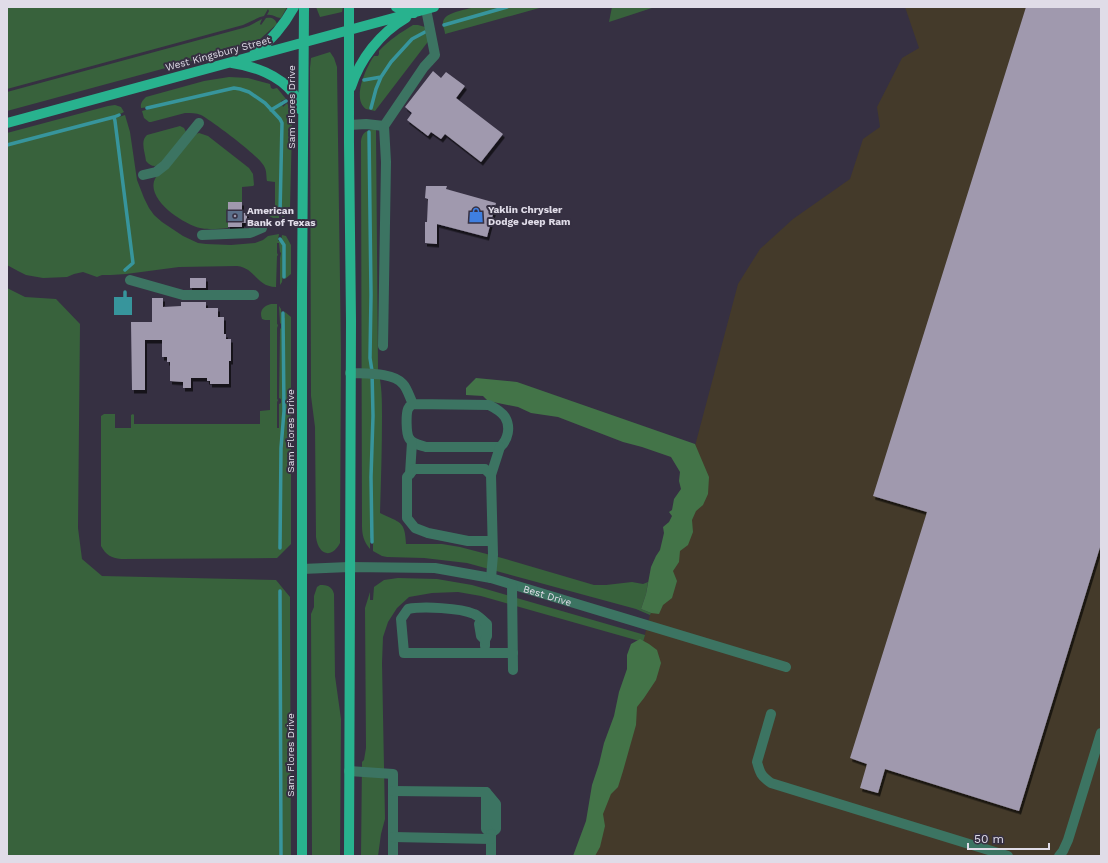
<svg xmlns="http://www.w3.org/2000/svg" width="1108" height="863" font-family="'Work Sans',sans-serif">
<style>
.industrial{fill:#443a2a}
.green{fill:#38623c}
.forest{fill:#437448}
.water{fill:#37959c}
.lines{fill:none;stroke-linecap:round;stroke-linejoin:round}
.stream{stroke:#37959c;stroke-width:3.5}
.building{fill:#a099ae;filter:url(#shadow)}
.minor{stroke:#3c7462;stroke-width:10}
.major{stroke:#28b28e;stroke-width:10}
.labels{text-anchor:middle;stroke-width:4;stroke-linejoin:round;paint-order:stroke}
.street-label{font-size:10px;fill:#e0dce8;stroke:#363042}
.poi-label{font-size:10px;font-weight:bold;fill:#e0dce8;stroke:#363042;text-anchor:start}
</style>
<defs>
<filter id="shadow"><feDropShadow dx="2" dy="3.5" stdDeviation="0" flood-color="#0009"/></filter>
</defs>
<rect width="100%" height="100%" fill="#363042"/>
<!-- industrial -->
<path class="industrial" d="M905,7H1101V856H586L738,284L760,249L793,219L850,179L863,139L880,127L877,107L902,58L919,48Z"/>
<!-- green -->
<path class="green" d="M7,7H287L281,18C276,18 273,14 267,15L269,11L268,9L264,16L260,17L243,25L7,89Z
M316,7H343L342,12L320,17Z
M475,7H543L445,34C445,31 443,27 443,24C442,12 466,10 475,7Z
M612,7H655L609,22Z
M266,18C271,17 275,18 277,24L259,40L247,46L7,111V92L243,28L249,26L262,19L260,24L261,25Z
M413,25H418L425,27L430,39L375,111C372,110 369,110 366,109C351,99 367,66 374,56H378L379,54V51C389,40 400,33 413,25Z
M330,52L334,58L337,67L341,354L340,543C331,560 318,554 316,537L315,427L311,396L310,68L311,58Z
M229,77L248,78L270,84L271,88L273,89L277,88L286,99L281,101L283,107L287,103L290,109L292,127L290,208C289,213 287,216 282,217V211H279V218H273L267,215L266,209L275,208V182L267,181C266,176 267,171 264,166C259,156 212,121 201,115C196,113 191,113 185,113L151,122H149L144,118L142,111L149,109V107L141,108C140,103 143,100 146,97L204,81Z
M115,105L121,107L124,112L118,115L119,117L125,115L130,132L137,180L144,198L149,208L154,215L162,222L183,236L198,243L206,244L231,245L255,243L263,240L268,236L279,234L278,241H281L282,235L286,236L291,245V274L285,279V274H283L282,282L280,285V258L281,253L280,252L279,243H277V253L278,255L277,256L276,287C256,287 256,268 237,266L179,267L126,274L111,275H102L97,277L83,272L74,274L67,277L43,278L26,275L18,271L7,265V133L108,106Z
M180,126L184,128L186,132L162,164C155,167 151,167 146,161C145,152 140,141 147,135Z
M374,129L376,130L378,370C382,385 382,401 382,416C382,449 381,481 380,513C400,523 405,520 406,544H442L460,547L502,558L594,585H606L632,582L643,584L648,582L646,594L641,609L651,613L650,615L636,609L467,563L424,558L387,557L382,556L373,551V538H370V549C364,542 362,535 362,526L361,141C362,133 366,130 374,129Z
M199,133L208,136L249,168L253,174L254,185L253,186L242,187V202H228V228C219,229 209,230 200,228C183,224 143,198 156,177L196,134Z
M7,288L25,297L56,299L80,324L78,528L82,559L102,576L276,580L290,597L291,856H7Z
M271,304H277V324L278,325L277,328V399L278,400L277,402V428H279V404L281,403V399L279,398L280,329L281,328V324L280,323L279,306L281,309L282,318H285V312L291,317V544L277,558L121,559C111,558 106,555 101,546V416L104,414H115V428H131V415L133,414L134,415V424H260V411L270,410V320H265L262,319C259,311 263,306 271,304Z
M398,578L437,579L472,585L645,635L643,642L481,596L458,592L432,593L409,597L397,608L388,622L383,637L382,663L385,819L381,834L378,856H361L362,762L364,760L366,748L365,608L370,592V600H373L374,587L384,580Z
M320,585C327,585 332,586 334,594L335,676L341,719L340,856H312L311,614L314,607V596L317,587Z"/>
<!-- forest -->
<path class="forest" d="M476,378L517,382L695,444L709,477L708,494L703,505L696,511L692,520L693,532L688,545L680,551L679,562L673,571L677,581L672,598L663,605L659,614L651,613L641,609L646,594L651,567L656,556L660,550L664,533L663,527L669,522L672,516L669,512L672,510L674,499L681,489L679,481L680,472L671,457L642,447L623,442L558,417L531,413L518,407L493,402L487,400L483,396L466,395V388Z
M640,639L649,644L657,650L661,663L656,680L644,698L637,707L636,725L623,771L618,787L611,794L603,814L605,826L600,847L595,856H573L586,821L592,785L599,764L604,743L614,716L619,692L627,669V655L631,644Z"/>
<!-- water -->
<path class="water" d="M114,297H132V315H114Z"/>
<g class="lines">
<!-- stream -->
<path class="stream" d="M444,25L507,7
M364,80L381,77
M147,108L234,88L240,89L249,92L265,103L280,119L282,123L280,213
M371,108L376,89L381,77L391,62L412,39L425,32
M271,110L286,101
M119,115L114,117L115,121L133,263L125,270
M369,132L371,295L370,358L372,371L373,416L371,477L372,542
M7,145L114,117
M280,239L284,245V277
M125,297V292
M280,548L281,448L284,411L283,313
M280,591L281,856"/>
</g>
<!-- building -->
<path class="building" d="M1026,7H1101V544L1019,811L885,769L878,793L860,788L867,764L850,758L927,512L873,496Z
M433,71L441,78L446,72L465,86L456,98L503,134L481,162L445,134L441,139L431,132L428,136L407,120L412,113L405,107Z
M426,186H447L446,189L496,203L487,237L437,224V244L425,243V222H427L428,199L425,198Z
M228,202H242V213H247V223H242V227H228Z
M190,278H206V288H190Z
M152,298H163V307L181,306V302H206V308H218V317H224V334H226V339H231V361H229V384H210V381H207V378H191V388H183V382L170,381V362H167V357H162V340H145V390H132L131,322H152Z"/>
<g class="lines">
<!-- minor -->
<g class="minor">
<path d="M349,125L366,124L384,126"/>
<path d="M143,175L156,172L165,165L199,123"/>
<path d="M202,235L250,233L262,228"/>
<path d="M130,280L183,295H254"/>
<path d="M383,346L386,162L384,126L424,67L435,55L426,9"/>
<path d="M350,373C365,374 393,372 403,384C407,388 410,398 413,404L489,405C495,408 501,411 505,417C511,427 508,440 500,447H426C420,445 412,444 409,438C406,433 406,414 408,409C409,407 411,405 413,404"/>
<path d="M410,474L412,442"/>
<path d="M491,475L500,447"/>
<path id="s1" d="M302,569L349,567L435,568L491,578L786,667"/>
<path d="M491,578L493,555L491,475L485,469H414L407,477V518L415,528L428,533L468,541H492"/>
<path d="M512,585L513,670"/>
<path d="M482,620L479,624L481,636L485,640V646"/>
<path d="M485,640L487,636V624C483,621 479,616 474,614C460,608 423,606 408,609L401,619L404,653H513"/>
<path d="M771,714L757,762C760,773 761,776 771,783L1008,856"/>
<path d="M349,771L393,774V856"/>
<path d="M393,791L486,792L496,804V829L491,833"/>
<path d="M486,792V829L491,833"/>
<path d="M491,834V856"/>
<path d="M393,837L491,839"/>
<path d="M1059,856L1063,851L1068,840L1101,733"/>
</g>
<!-- major -->
<path class="major" d="M396,7L414,13
M254,54C271,41 284,25 294,7
M232,63C254,66 279,75 293,93C296,98 299,104 301,110
M351,87C360,59 380,33 406,18
M7,123L434,7
M302,856V294L304,7
M349,856L351,321L349,143V7"/>
</g>
<!-- icons -->
<defs>
<symbol id="shop-bare" viewBox="-9 -9 18 18"><path d="M-5-2.5h2.3a2.7 3.5 0 0 1 5.4 0H5L5.5 6h-11ZM-1.5-2.5h3a1.5 2.3 0 0 0-3 0Z" fill="#3f7fe0" stroke="#363042" stroke-width="2.5" paint-order="stroke"/></symbol>
<symbol id="bank-bare" viewBox="-9 -9 18 18"><path d="M-6-4H6V4H-6ZM0-2.3a2.3 2.3 0 1 0 0 4.6a2.3 2.3 0 1 0 0-4.6Z" fill="#5c6f8a" stroke="#363042" stroke-width="2.5" paint-order="stroke"/></symbol>
</defs>
<g fill-rule="evenodd">
<use href="#shop-bare" x="465" y="204" width="22" height="22"/>
<use href="#bank-bare" x="224" y="205" width="22" height="22"/>
</g>
<g class="labels">
<!-- street labels -->
<g class="street-label">
<text transform="translate(218 53) rotate(-15)" y="4">West Kingsbury Street</text>
<text transform="translate(291 107) rotate(-90)" y="4">Sam Flores Drive</text>
<text transform="translate(290 431) rotate(-90)" y="4">Sam Flores Drive</text>
<text dy="4" stroke="none"><textPath href="#s1" startOffset="249">Best Drive</textPath></text>
<text transform="translate(290 755) rotate(-90)" y="4">Sam Flores Drive</text>
</g>
<!-- poi labels -->
<g class="poi-label">
<text x="488" y="213">Yaklin Chrysler<tspan x="488" dy="12">Dodge Jeep Ram</tspan></text>
<text x="247" y="214">American<tspan x="247" dy="12">Bank of Texas</tspan></text>
</g>
</g>
<!-- border -->
<rect width="1108" height="863" fill="none" stroke="#e0dce8" stroke-width="16"/>
<!-- scale -->
<path d="M968 843v6h81v-6" fill="none" stroke="#e0dce8" stroke-width="2"/>
<text x="974" y="843" font-size="12" fill="#e0dce8" stroke="#363042" stroke-width="3" paint-order="stroke">50 m</text>
</svg>
